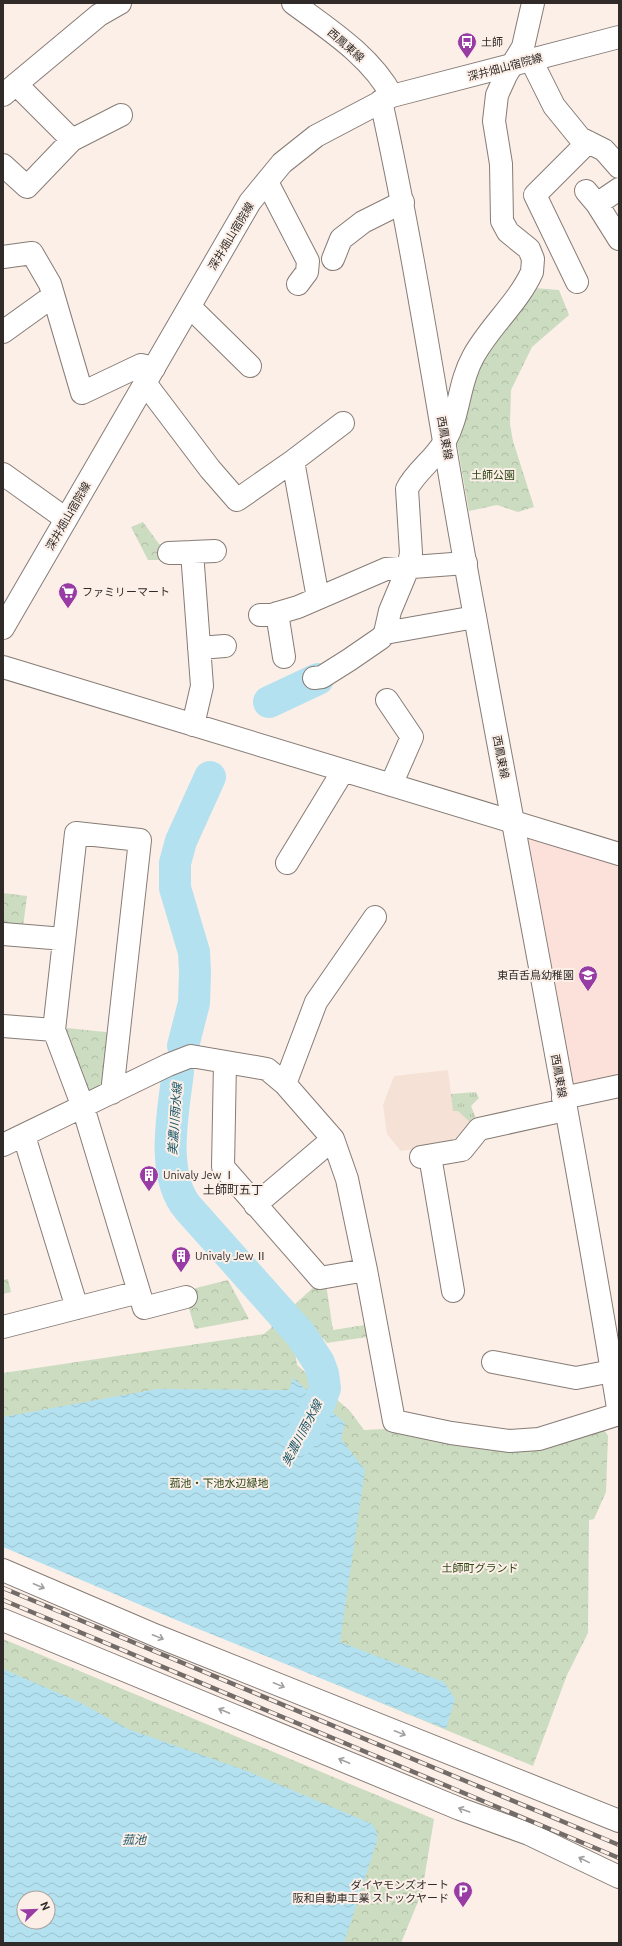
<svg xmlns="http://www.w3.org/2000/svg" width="622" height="1946" font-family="Ubuntu,'Noto Sans JP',sans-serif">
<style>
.built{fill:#f5e1d6}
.education{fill:#fbe1da}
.grass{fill:url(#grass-tufts)}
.park{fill:url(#park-crowns);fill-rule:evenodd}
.water{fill:url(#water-waves);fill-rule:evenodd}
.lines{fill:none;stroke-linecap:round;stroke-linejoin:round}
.river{stroke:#b3e1f0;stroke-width:32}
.minor-casing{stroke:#877c76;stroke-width:24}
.major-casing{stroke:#877c76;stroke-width:24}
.minor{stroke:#fff;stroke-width:22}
.major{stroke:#fff;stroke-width:22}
.rail-casing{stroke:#726b67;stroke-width:4.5}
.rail{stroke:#fbefe8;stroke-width:3;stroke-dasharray:9;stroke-linecap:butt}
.oneway{stroke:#a2a09e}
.labels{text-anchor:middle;stroke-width:4;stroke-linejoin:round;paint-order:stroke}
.poi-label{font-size:11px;fill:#302b28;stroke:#fbefe8;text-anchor:start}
.street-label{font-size:11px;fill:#302b28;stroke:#fbefe8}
.park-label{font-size:11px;fill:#2d4614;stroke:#fbefe8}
.water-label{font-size:12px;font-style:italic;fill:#205a6b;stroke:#fbefe8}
.neighbourhood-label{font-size:12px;fill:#302b28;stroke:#fbefe8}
</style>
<defs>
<pattern id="grass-tufts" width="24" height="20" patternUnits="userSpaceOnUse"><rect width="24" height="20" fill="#ccdcc0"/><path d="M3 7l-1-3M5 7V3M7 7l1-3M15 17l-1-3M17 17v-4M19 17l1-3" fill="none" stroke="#b0bda5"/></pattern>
<pattern id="park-crowns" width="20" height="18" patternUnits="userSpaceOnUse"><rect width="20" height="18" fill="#ccdcc0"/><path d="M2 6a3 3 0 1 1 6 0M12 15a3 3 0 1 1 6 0" fill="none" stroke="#b0bda5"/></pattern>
<pattern id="water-waves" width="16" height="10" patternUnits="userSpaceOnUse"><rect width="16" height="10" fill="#b3e1f0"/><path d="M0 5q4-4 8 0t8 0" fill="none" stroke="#9ac1ce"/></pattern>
</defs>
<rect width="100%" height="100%" fill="#fbefe8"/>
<!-- built -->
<path class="built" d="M448,1070L451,1094H455L472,1124L459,1143L401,1151L387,1134L383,1105L394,1076Z"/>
<!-- education -->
<path class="education" d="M528,837L619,865V1081L575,1090Z"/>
<!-- grass -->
<path class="grass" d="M476,1092L479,1098L471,1106L477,1121L472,1124L458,1111H453L451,1094Z"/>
<!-- park -->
<path class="park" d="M534,288L559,290L569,315L532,347L511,390L510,424L513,441L534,507L518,512L497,505L469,511L456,437L478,358Z
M143,522L159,544L169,545V560H148L131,527Z
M3,893L27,896L23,927L3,925Z
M67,1028L114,1033L108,1084L93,1091L86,1088L65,1041Z
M8,1279L11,1292L3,1294V1280Z
M228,1280L249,1319L195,1329L184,1291Z
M317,1284H326L333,1330L365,1325L367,1337L327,1343L293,1306Z
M273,1321L295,1352L297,1365L350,1411L364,1430L385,1429L494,1451H521L603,1428L608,1436L606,1492L594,1519L589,1520L588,1633L567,1675L533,1766L3,1546V1373L264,1334L271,1328Z
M3,1639L434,1819L422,1892L401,1943H3ZM24,1898H48V1922H24Z"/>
<!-- water -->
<path class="water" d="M293,1378L345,1423L341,1439L365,1470L340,1642L444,1682L455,1699L446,1729L169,1617L3,1547V1417L157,1389L289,1390Z
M3,1669L79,1702L128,1729L247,1771L372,1824L377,1832V1841L344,1943H3ZM24,1898H48V1922H24Z"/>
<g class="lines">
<!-- river -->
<path class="river" d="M269,702L318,679
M183,1046L194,1003L195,972L194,952L175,888V863L181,841L210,777
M178,1072C173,1113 160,1175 188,1208L301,1335L319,1363L323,1374L325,1388L320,1402L299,1440"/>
<defs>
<path id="minor" d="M531,60L554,106L580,138L604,150L619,167
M16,84L72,140
M3,95L99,15L120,3
M3,165L27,187L72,140L121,115
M267,182L308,261L307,272L298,284
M586,191L597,204L619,239
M597,204L619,189
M3,257L32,253L50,284L82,393L141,365L154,368
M333,259L341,239L363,222L403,202
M577,282L535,195L588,142
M190,307L250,366
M3,332L53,296
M145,383L210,469L237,500L293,461L343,423
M293,461L318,598
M3,474L66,519
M192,552L202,686L193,725
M169,553L215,551
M277,613L284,657
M260,615H271L298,607L386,569L466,563
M385,633L475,617
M199,648L225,646
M3,667L619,854
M314,678L322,677L349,660L381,638L385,633L390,611L408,568L411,553L407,489C415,472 435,459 445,441C460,414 458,384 473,357C489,327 518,303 532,272L533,259L529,249L508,232L502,221L501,164L494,121L497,95L506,75L523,47L533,3
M387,700L412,737L391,785
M287,863L343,771
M3,934L64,939
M3,1026L54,1030
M225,1062L223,1167L320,1278L366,1270
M285,1084L316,1002L375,917
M563,1098L619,1086
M24,1136L77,1308
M3,1145L168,1065L191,1056L267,1069L285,1084L333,1139L347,1179L366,1270L394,1421L451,1433L510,1441L539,1439L619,1414
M430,1156L453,1291
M421,1157L462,1150L479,1129L565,1110
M255,1205L333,1139
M139,1292L144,1308L186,1297
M3,1327L139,1292L83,1107L54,1030L76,833L140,840L112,1093
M493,1362L576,1378L612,1371
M3,1570L157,1636L619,1821
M3,1620L460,1809L529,1834L619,1877"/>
<path id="major" d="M293,3C328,29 371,56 392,96
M381,101C419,273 443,448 476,622C524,886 576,1149 619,1414
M3,628L250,202L282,163L316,136L392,96L619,37"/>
</defs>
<!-- minor casing -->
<use href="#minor" class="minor-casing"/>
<!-- major casing -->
<use href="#major" class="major-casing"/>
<!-- minor -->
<use href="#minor" class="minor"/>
<!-- major -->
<use href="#major" class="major"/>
<defs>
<path id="rail" d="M3,1588L619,1845
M3,1600L619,1858"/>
</defs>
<!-- rail casing -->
<use href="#rail" class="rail-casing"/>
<!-- rail -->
<use href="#rail" class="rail"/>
</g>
<!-- one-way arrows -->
<defs><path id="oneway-shaft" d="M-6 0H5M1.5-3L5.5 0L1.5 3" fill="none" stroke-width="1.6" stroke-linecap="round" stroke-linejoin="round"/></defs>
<g class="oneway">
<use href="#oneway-shaft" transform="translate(39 1586) rotate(23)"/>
<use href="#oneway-shaft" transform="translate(158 1637) rotate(22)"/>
<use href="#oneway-shaft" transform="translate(279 1685) rotate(22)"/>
<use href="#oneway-shaft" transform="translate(224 1711) rotate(-157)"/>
<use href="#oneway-shaft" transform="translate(400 1733) rotate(22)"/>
<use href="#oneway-shaft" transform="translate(344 1761) rotate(-157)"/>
<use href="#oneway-shaft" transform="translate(464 1810) rotate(-160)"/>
<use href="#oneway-shaft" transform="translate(584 1860) rotate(-154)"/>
</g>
<!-- icons -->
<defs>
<symbol id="bus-pin" viewBox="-11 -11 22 30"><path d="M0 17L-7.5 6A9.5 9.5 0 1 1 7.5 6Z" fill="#993ba4" stroke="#fbefe8"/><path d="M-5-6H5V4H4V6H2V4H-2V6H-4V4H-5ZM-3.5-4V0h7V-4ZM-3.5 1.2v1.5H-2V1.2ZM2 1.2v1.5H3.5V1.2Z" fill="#fff"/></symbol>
<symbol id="supermarket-pin" viewBox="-11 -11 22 30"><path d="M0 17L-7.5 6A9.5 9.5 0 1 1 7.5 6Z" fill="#993ba4" stroke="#fbefe8"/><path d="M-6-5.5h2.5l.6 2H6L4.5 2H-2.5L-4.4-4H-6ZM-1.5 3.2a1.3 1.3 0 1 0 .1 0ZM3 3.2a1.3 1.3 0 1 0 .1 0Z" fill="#fff"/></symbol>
<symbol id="school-pin" viewBox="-11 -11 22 30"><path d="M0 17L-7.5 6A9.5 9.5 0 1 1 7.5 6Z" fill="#993ba4" stroke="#fbefe8"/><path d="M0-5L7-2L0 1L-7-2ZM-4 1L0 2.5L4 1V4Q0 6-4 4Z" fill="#fff"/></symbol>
<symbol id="building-pin" viewBox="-11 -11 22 30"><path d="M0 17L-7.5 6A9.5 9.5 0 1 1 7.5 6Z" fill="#993ba4" stroke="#fbefe8"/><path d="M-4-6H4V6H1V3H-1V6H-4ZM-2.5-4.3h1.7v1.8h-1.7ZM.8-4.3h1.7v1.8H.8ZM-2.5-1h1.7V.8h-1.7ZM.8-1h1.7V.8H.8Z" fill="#fff"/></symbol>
<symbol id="parking-pin" viewBox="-11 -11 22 30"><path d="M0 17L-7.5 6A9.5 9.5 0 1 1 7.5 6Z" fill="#993ba4" stroke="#fbefe8"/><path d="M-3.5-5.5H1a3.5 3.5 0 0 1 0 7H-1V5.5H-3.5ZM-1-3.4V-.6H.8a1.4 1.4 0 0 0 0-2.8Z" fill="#fff"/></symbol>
</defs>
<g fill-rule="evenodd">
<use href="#bus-pin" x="456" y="31" width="22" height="30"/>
<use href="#supermarket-pin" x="57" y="581" width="22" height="30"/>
<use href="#school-pin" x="577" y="964" width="22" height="30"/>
<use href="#building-pin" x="138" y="1164" width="22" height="30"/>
<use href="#building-pin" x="170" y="1245" width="22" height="30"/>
<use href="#parking-pin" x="452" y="1880" width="22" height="30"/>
</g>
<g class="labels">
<!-- poi labels -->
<g class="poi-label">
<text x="481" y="46">土師</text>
<text x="82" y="596">ファミリーマート</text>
<text x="574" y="979" text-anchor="end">東百舌鳥幼稚園</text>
<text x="163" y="1179">Univaly Jew Ⅰ</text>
<text x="195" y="1260">Univaly Jew Ⅱ</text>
<text x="449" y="1889" text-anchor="end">ダイヤモンズオート<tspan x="449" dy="13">阪和自動車工業 ストックヤード</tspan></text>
</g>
<!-- street labels -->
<g class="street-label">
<text transform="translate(346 45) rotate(41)" y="4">西鳳東線</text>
<text transform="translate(505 67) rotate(-15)" y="4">深井畑山宿院線</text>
<text transform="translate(231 236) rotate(-59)" y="4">深井畑山宿院線</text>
<text transform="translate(445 438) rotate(80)" y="4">西鳳東線</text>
<text transform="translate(68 516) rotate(-60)" y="4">深井畑山宿院線</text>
<text transform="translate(501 757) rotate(79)" y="4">西鳳東線</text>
<text transform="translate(559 1076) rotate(80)" y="4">西鳳東線</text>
</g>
<!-- park labels -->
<g class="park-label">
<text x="493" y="479">土師公園</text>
<text x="219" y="1487">菰池・下池水辺緑地</text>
<text x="480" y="1572">土師町グランド</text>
</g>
<!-- water labels -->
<g class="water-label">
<text transform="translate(175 1119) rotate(-86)" y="4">美濃川雨水線</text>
<text transform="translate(302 1433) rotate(-62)" y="4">美濃川雨水線</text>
<text x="134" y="1844">菰池</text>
</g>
<!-- neighbourhood labels -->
<g class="neighbourhood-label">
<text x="233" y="1194">土師町五丁</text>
</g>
</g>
<!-- border -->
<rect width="622" height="1946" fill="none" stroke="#302b28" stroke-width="8"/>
<!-- north arrow -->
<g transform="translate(36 1910) rotate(67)"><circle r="19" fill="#fbefe8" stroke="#aaa19b"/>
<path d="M0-3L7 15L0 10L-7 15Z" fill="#993ba4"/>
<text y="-6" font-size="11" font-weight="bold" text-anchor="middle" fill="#302b28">N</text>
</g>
</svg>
